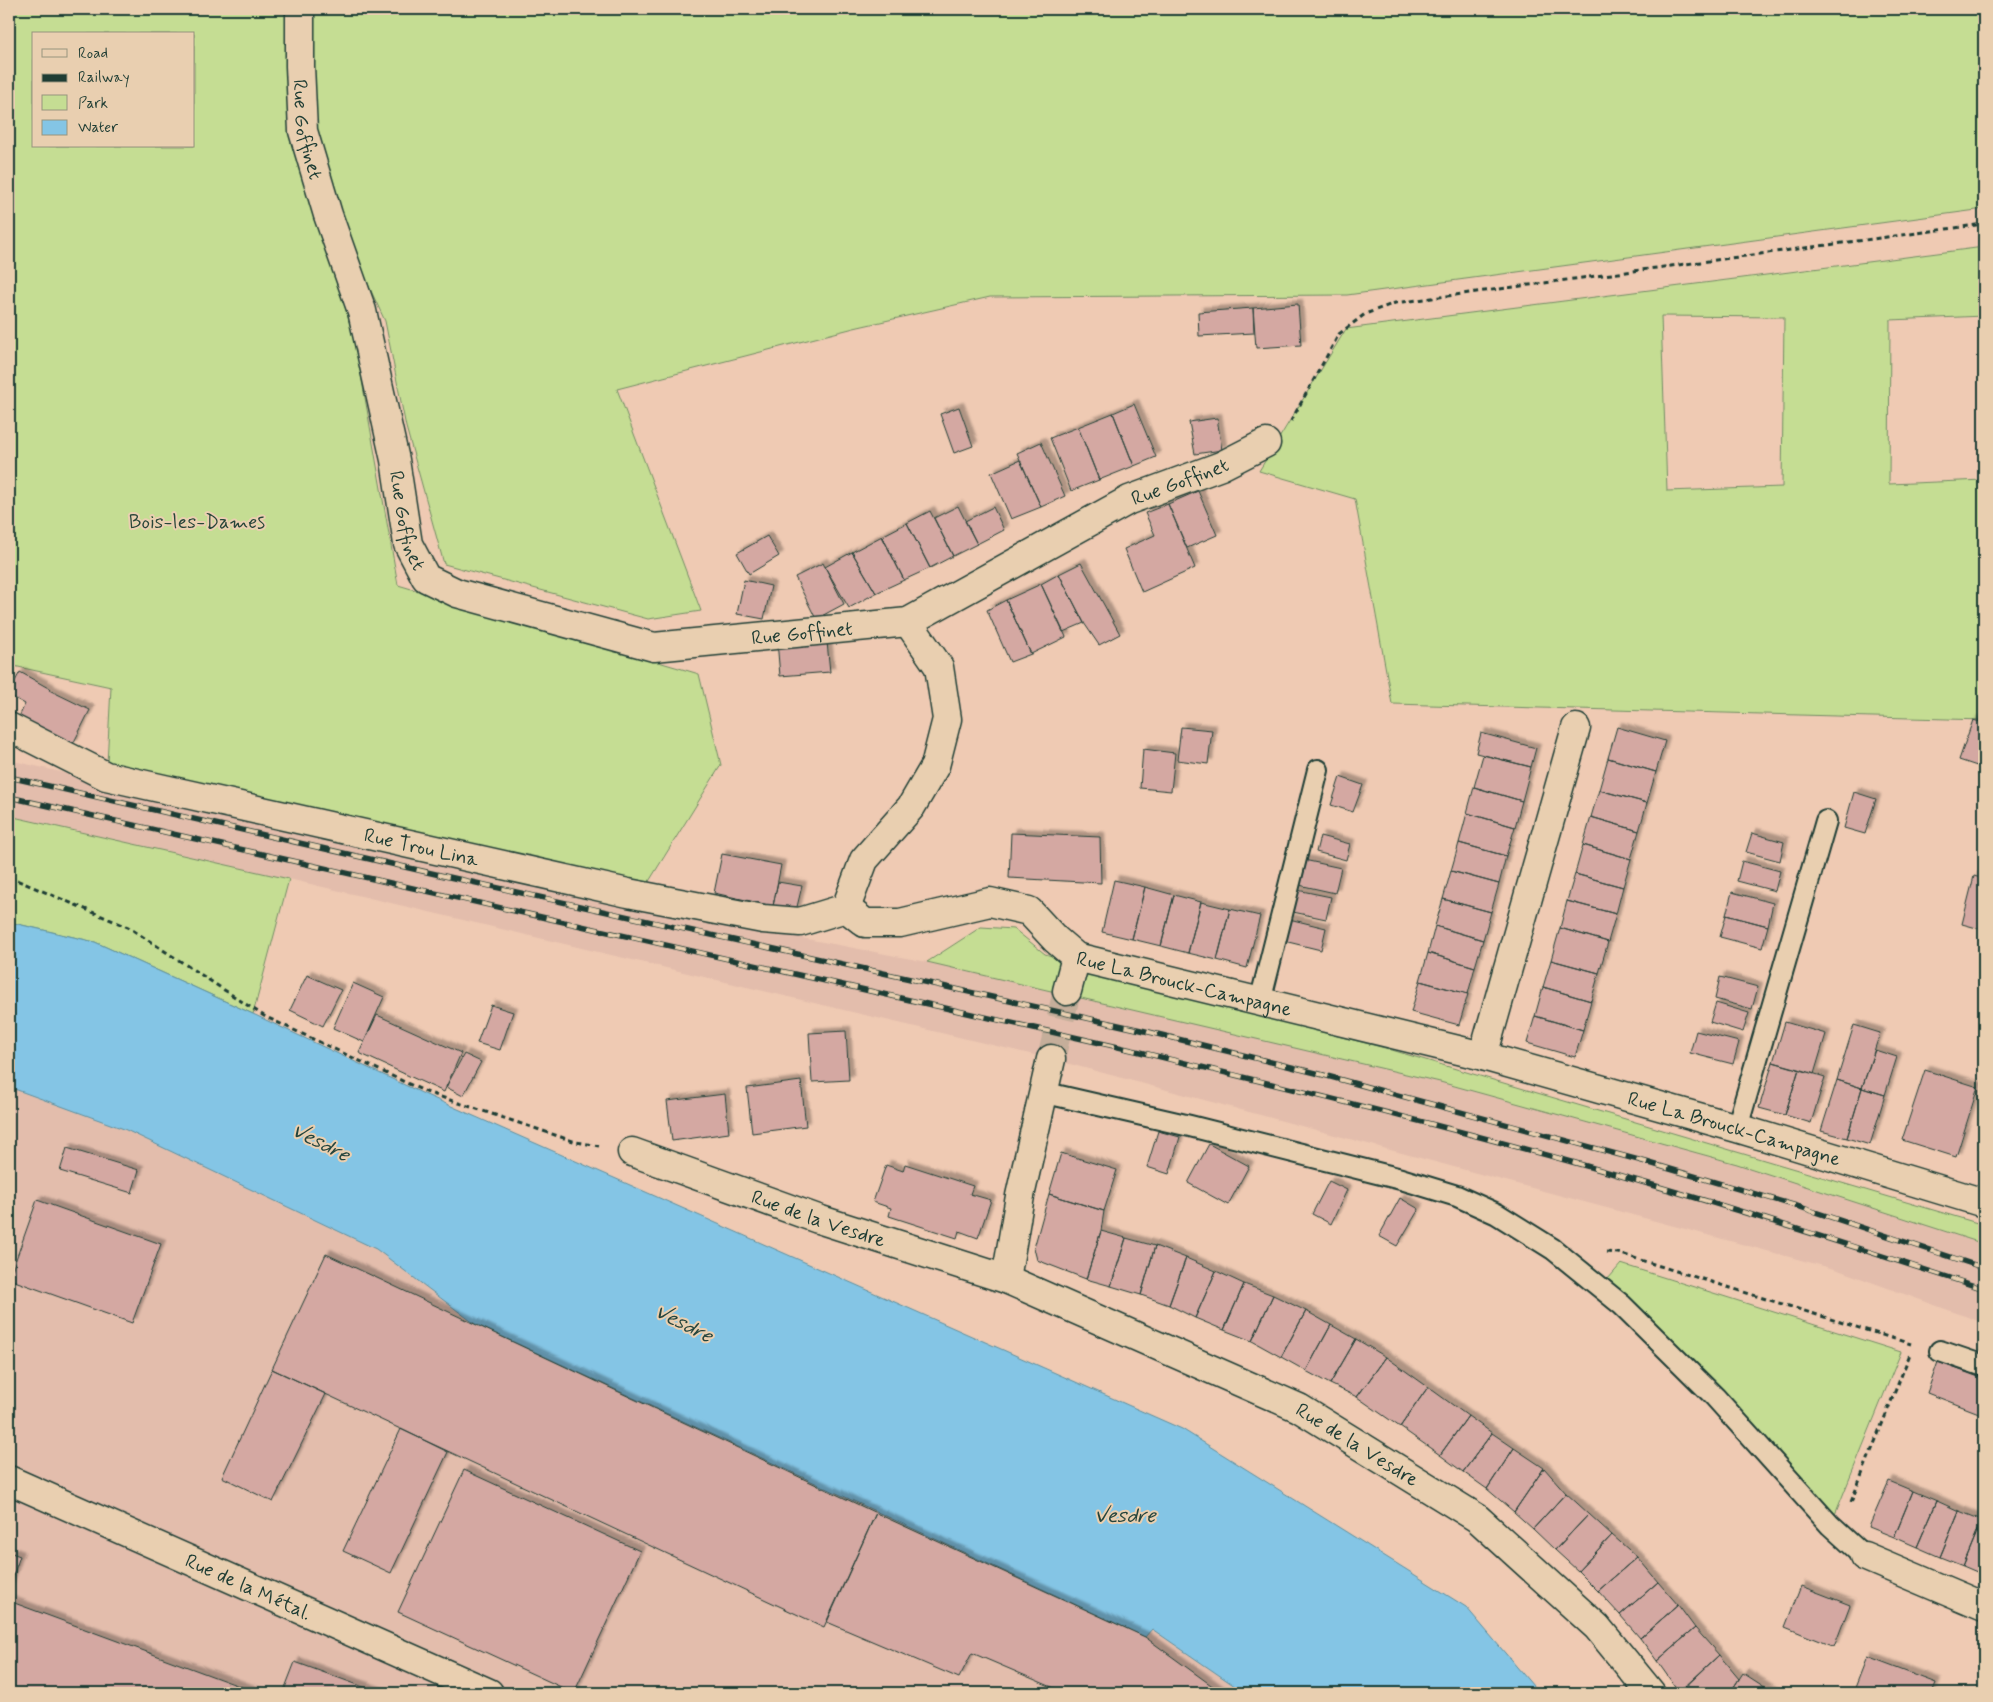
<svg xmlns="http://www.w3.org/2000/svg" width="1993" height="1702" font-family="Mynerve,sans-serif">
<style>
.built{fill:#e3bdac}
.green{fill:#c5dd93;stroke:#728d64;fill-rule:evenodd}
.water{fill:#84c5e5;stroke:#5c8f9e}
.building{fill:#d4a8a2;stroke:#1f3d34;filter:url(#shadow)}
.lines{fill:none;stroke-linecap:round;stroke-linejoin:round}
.street-tunnel{stroke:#c5ae9a;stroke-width:28;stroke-dasharray:28 14;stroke-linecap:butt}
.lane-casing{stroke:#1f3d34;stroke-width:24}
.street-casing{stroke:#1f3d34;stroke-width:31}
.path{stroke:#1f3d34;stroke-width:3;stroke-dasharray:5 4;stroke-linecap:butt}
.lane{stroke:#e9cfb0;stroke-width:20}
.street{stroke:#e9cfb0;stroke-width:28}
.rail-casing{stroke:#1f3d34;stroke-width:5.5}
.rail{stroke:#e9cfb0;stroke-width:4;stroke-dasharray:11;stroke-linecap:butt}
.labels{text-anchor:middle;stroke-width:4;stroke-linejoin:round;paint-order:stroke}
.street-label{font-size:20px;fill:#1f3d34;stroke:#e9cfb0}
.park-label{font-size:20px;fill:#274539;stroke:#e9cfb0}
.water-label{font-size:21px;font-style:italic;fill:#24443d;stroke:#e9cfb0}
</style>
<defs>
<filter id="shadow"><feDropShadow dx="4.5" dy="-4.5" stdDeviation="1" flood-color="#0004"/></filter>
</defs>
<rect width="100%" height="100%" fill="#efcab3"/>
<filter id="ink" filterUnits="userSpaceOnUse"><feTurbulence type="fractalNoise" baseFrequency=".02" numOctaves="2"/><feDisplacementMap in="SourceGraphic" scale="10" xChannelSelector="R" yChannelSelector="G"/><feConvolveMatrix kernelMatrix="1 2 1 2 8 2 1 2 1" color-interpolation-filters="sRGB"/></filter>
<g filter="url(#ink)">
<!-- built -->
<path class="built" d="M9,760L661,911L927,962L1083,997L1440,1082L1737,1164L1984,1244V1323L1838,1270L1051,1059L289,879L9,816Z
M9,1087L124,1129L376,1249L475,1324L1145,1637L1152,1629L1245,1693H9Z"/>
<!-- green -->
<path class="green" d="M9,9H1984V209L1347,295L990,297L854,328L617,389L701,611L648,619L444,564L406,427L385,321L300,138L356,347L398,585L699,674L721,765L643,891L106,783L111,687L9,665ZM34,34H194V146H34Z
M1984,247V316L1890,320L1889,484L1984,480V720L1392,704L1355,499L1259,471L1346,329ZM1661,316L1784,317L1782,487L1667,491Z
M9,816L289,879L253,1014L95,942L9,922Z
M981,927L1014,929L1045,954L1247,1013L1385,1048L1984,1225V1244L1737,1164L1440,1082L927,962Z
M1621,1264L1901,1352L1834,1517L1660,1328L1608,1279Z"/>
<!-- water -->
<path class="water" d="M9,922L95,942L253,1014L424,1094L1182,1429L1466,1607L1539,1693H1245L1152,1629L1145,1637L475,1324L376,1249L124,1129L9,1087Z"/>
<!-- building -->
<path class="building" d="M1298,304L1301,345L1256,348L1253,308Z
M1253,308L1254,333L1199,336L1198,312Z
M1134,404L1156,457L1134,466L1113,413Z
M959,407L973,446L954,453L940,414Z
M1113,413L1134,466L1099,480L1078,427Z
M1217,418L1222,450L1195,454L1189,422Z
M1078,427L1099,480L1071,491L1050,438Z
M1041,442L1065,496L1041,507L1017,453Z
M1020,460L1041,507L1011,519L991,473Z
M1198,491L1217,535L1187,548L1168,504Z
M1168,504L1195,568L1142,592L1124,549L1155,535L1145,513Z
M958,506L977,544L953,556L934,518Z
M993,507L1004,530L977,544L965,521Z
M930,511L953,556L930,568L907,523Z
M907,523L930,568L904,580L882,536Z
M767,536L779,556L749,574L737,553Z
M882,536L904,580L876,593L852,552Z
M852,552L876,593L849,608L825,567Z
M823,563L844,604L816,619L795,577Z
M1081,563L1120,634L1099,645L1084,623L1059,574Z
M1059,574L1084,623L1063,632L1041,584Z
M744,580L771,586L764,619L737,614Z
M1041,584L1066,637L1031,654L1006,600Z
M1006,600L1031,654L1010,662L987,610Z
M777,641L827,642L830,672L780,676Z
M20,672L50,689L49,690L90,710L73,744L19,717L25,704L9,695V692Z
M1973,720L1984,723L1983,768L1959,760Z
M1181,727L1212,730L1208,764L1177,760Z
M1617,727L1665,741L1656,772L1608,758Z
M1481,733L1536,748L1531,767L1476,753Z
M1143,749L1175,753L1171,791L1140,788Z
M1483,755L1531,767L1522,801L1474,787Z
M1608,758L1656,772L1647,803L1599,790Z
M1340,777L1363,785L1353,812L1331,805Z
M1474,787L1522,801L1515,827L1467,813Z
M1599,790L1647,803L1639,831L1591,817Z
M1854,792L1876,799L1865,834L1844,828Z
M1467,813L1515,827L1506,856L1459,843Z
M1591,817L1639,831L1631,859L1583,845Z
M1011,833L1100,837L1101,883L1009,878Z
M1752,833L1784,842L1780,861L1746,852Z
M1320,836L1350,844L1346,860L1316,852Z
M1459,843L1506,856L1499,884L1451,871Z
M1583,845L1631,859L1623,887L1575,874Z
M722,854L781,865L773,906L714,893Z
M1304,860L1341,868L1335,893L1299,885Z
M1742,861L1780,871L1775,891L1737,881Z
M1451,871L1499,884L1491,912L1443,899Z
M1575,874L1623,887L1616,914L1567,901Z
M1974,876L1984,879V930L1962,924Z
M1114,880L1145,887L1132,939L1102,932Z
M778,882L802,886L796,911L773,906Z
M1145,887L1174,895L1161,946L1132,939Z
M1297,890L1331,897L1326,919L1293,912Z
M1732,892L1773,903L1768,926L1726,915Z
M1174,895L1201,902L1188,953L1161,946Z
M1443,899L1491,912L1483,940L1435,926Z
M1567,901L1616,914L1608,942L1560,928Z
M1201,902L1230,909L1217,960L1188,953Z
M1230,909L1260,916L1247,968L1217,960Z
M1726,915L1768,926L1762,948L1720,937Z
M1289,919L1326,928L1321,950L1284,941Z
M1435,926L1483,940L1475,967L1428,953Z
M1560,928L1608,942L1599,973L1551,960Z
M1428,953L1475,967L1468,994L1420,981Z
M1551,960L1599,973L1591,1001L1543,987Z
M307,975L341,990L323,1026L290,1010Z
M1720,977L1758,987L1752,1009L1715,999Z
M1420,981L1468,994L1459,1025L1411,1012Z
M353,983L384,997L364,1042L333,1028Z
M1543,987L1591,1001L1583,1030L1535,1016Z
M1716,1003L1749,1013L1743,1032L1710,1022Z
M491,1005L513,1012L500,1050L477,1043Z
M377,1015L461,1053L444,1092L359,1053Z
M1535,1016L1583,1030L1575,1057L1527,1043Z
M1785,1022L1826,1034L1814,1074L1773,1062Z
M1854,1025L1880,1033L1862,1088L1837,1080Z
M846,1031L849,1080L812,1082L809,1033Z
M1696,1031L1739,1042L1733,1064L1690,1053Z
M1875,1050L1897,1057L1885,1095L1862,1088Z
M464,1054L481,1062L463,1096L446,1087Z
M1773,1062L1799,1069L1785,1115L1759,1108Z
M1799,1069L1825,1077L1811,1123L1785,1115Z
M1925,1070L1978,1087L1956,1157L1902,1140Z
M1837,1080L1862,1088L1847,1138L1821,1131Z
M801,1081L806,1126L752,1133L747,1088Z
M1862,1088L1885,1095L1870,1145L1847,1138Z
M725,1094L729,1133L672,1141L667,1101Z
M1158,1131L1180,1137L1169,1174L1147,1167Z
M1209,1144L1249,1166L1228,1205L1188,1183Z
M67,1148L139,1170L132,1193L60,1171Z
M1061,1153L1117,1170L1104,1211L1049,1194Z
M905,1164L973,1186L970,1194L991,1200L978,1238L959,1231L957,1238L889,1216L891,1208L873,1202L886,1165L903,1171Z
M1329,1181L1347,1190L1331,1224L1312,1214Z
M1049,1194L1104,1211L1101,1231L1086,1279L1037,1260L1034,1248Z
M1400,1198L1419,1209L1397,1246L1379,1236Z
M37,1200L161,1244L132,1323L9,1279Z
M1101,1231L1126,1238L1111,1286L1086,1279Z
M1126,1238L1155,1246L1141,1295L1111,1286Z
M1155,1246L1186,1258L1169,1305L1141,1295Z
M326,1254L876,1513L824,1627L272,1369Z
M1186,1258L1216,1271L1195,1318L1169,1305Z
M1216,1271L1244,1284L1224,1330L1195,1318Z
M1244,1284L1273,1295L1252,1341L1224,1330Z
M1273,1295L1306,1311L1281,1357L1252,1341Z
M1306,1311L1331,1325L1306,1371L1281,1357Z
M1331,1325L1356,1339L1330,1384L1306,1371Z
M1356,1339L1386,1357L1357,1397L1330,1384Z
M1386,1357L1428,1387L1400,1427L1357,1397Z
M1938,1362L1984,1379V1415L1927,1393Z
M272,1369L326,1394L273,1502L222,1477Z
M1428,1387L1468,1416L1440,1455L1400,1427Z
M1468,1416L1492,1433L1463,1472L1440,1455Z
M401,1429L448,1452L391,1573L343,1551Z
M1492,1433L1514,1448L1487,1489L1463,1472Z
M1514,1448L1544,1468L1514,1512L1487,1489Z
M1544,1468L1566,1493L1533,1529L1514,1512Z
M464,1470L640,1551L574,1693L398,1612Z
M1889,1481L1913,1491L1894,1537L1869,1527Z
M1913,1491L1937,1501L1917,1547L1894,1537Z
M1566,1493L1589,1514L1555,1550L1533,1529Z
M1937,1501L1959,1511L1940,1557L1917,1547Z
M1959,1511L1982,1520L1963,1566L1940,1557Z
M876,1513L1145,1637L1222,1693H1066L972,1653L959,1678L827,1622Z
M1589,1514L1612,1535L1578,1571L1555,1550Z
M1982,1520L1984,1521V1575L1963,1566Z
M1612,1535L1637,1557L1598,1591L1578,1571Z
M9,1552L20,1556L9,1588Z
M1637,1557L1658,1582L1620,1615L1598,1591Z
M1658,1582L1678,1605L1640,1638L1620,1615Z
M1801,1586L1850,1605L1834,1647L1785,1627Z
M9,1601L258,1693H9Z
M1678,1605L1695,1628L1657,1661L1640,1638Z
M1695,1628L1719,1655L1679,1692L1657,1661Z
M1719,1655L1739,1679L1730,1693H1679Z
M1867,1657L1936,1683L1932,1693H1853Z
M295,1662L380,1693H283Z
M1743,1673L1774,1693H1730Z"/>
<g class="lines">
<!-- street-tunnel -->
<path class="street-tunnel" d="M1051,1059L1067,991"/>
<defs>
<path id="lane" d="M1260,1002L1318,770
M1042,1092L1190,1126L1401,1179L1457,1196L1497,1214L1553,1249L1622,1305L1715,1397L1830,1525L1864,1556
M1737,1128L1826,821
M1940,1351L1984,1366"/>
<g id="street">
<path id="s1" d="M300,9V66L303,131L328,215L362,311L395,460L408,544L426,578L457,593L654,647L908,622L1129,500L1221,466L1266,443"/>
<path id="s2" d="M9,727L106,776L628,893L763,919L800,922L846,908"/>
<path id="s3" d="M846,908L865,923H900L990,902L1029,911L1055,939L1076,957L1483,1056L1737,1128L1984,1203"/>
<path d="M846,908L864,860L911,807L935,766L947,719L939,667L908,622"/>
<path d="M1067,991L1076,957"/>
<path d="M1483,1056L1576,728"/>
<path id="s4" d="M632,1152L818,1219L1006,1279L1299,1408L1477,1518L1597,1627L1651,1693"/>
<path d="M1006,1279L1020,1196L1051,1059"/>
<path id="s5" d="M9,1480L489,1693"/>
<path d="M1864,1556L1984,1607"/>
</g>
</defs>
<!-- lane casing -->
<use href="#lane" class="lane-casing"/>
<!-- street casing -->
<use href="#street" class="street-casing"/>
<!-- path -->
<path class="path" d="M1291,421L1339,334L1365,314L1395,303L1984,224
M9,877L128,927L264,1016L426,1092L576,1142L599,1146
M1606,1252L1618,1253L1911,1344
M1851,1502L1910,1354"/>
<!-- lane -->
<use href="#lane" class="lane"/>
<!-- street -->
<use href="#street" class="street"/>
<defs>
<path id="rail" d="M9,777L440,875L1141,1030L1316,1073L1646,1162L1800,1207L1984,1268
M9,797L1136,1051C1305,1092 1475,1133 1642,1182C1757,1215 1871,1252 1984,1289"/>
</defs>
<!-- rail casing -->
<use href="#rail" class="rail-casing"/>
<!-- rail -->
<use href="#rail" class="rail"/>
</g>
</g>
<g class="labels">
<!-- street labels -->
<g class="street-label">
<text dy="7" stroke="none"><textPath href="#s1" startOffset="121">Rue Goffinet</textPath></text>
<text dy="7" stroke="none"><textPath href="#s1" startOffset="1388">Rue Goffinet</textPath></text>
<text dy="7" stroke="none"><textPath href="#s1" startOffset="526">Rue Goffinet</textPath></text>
<text dy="7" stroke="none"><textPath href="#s1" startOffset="975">Rue Goffinet</textPath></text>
<text dy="7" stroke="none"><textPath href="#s2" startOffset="432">Rue Trou Lina</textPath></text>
<text dy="7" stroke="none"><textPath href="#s3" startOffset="369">Rue La Brouck-Campagne</textPath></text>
<text dy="7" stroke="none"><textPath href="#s3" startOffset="938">Rue La Brouck-Campagne</textPath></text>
<text dy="7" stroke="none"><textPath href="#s4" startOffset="198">Rue de la Vesdre</textPath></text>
<text dy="7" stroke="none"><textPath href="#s4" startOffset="784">Rue de la Vesdre</textPath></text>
<text dy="7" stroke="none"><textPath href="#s5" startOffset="262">Rue de la Métal.</textPath></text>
</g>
<!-- park labels -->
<g class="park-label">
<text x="197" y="528">Bois-les-Dames</text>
</g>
<!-- water labels -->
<g class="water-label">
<text transform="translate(321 1142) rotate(27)" y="7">Vesdre</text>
<text transform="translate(684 1323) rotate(27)" y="7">Vesdre</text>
<text x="1125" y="1522">Vesdre</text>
</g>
</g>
<!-- margin -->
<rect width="1993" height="1702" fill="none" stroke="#e9cfb0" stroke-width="30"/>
<rect x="15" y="15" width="1963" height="1672" fill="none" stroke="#1f3d34" stroke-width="2" filter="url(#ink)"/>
<!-- legend -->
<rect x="32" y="32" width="162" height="115" fill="#e9cfb0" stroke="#98957e"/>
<rect x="42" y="49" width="25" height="8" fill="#e9cfb0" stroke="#98957e"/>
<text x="78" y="58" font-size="15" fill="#1f3d34">Road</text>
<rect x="42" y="74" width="25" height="8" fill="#1f3d34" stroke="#98957e"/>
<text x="78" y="82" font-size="15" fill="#1f3d34">Railway</text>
<rect x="42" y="95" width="25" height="15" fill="#c5dd93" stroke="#98957e"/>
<text x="78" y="108" font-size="15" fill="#1f3d34">Park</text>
<rect x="42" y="120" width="25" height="15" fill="#84c5e5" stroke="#98957e"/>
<text x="78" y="132" font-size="15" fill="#1f3d34">Water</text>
</svg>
